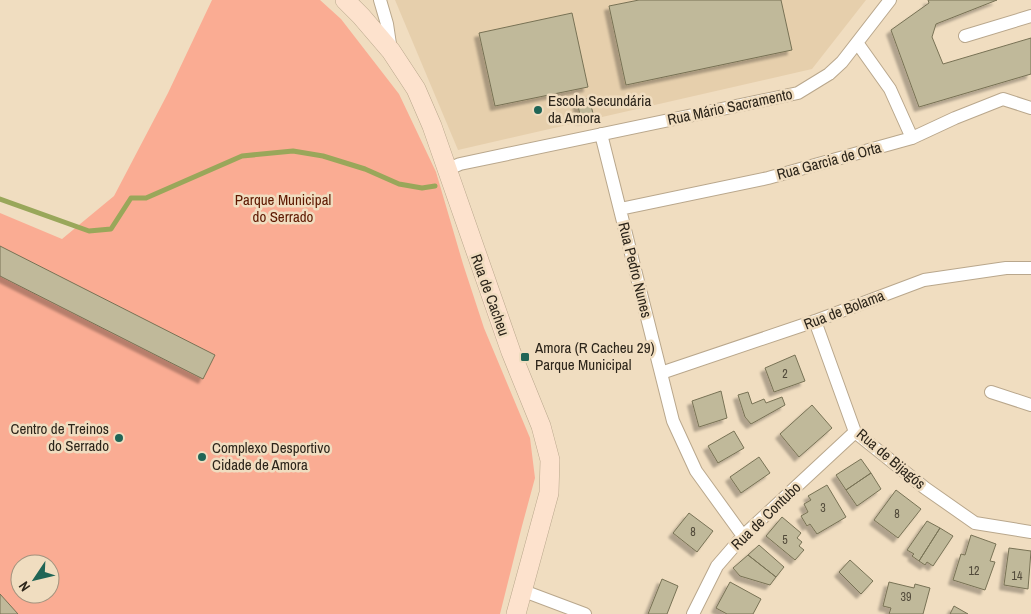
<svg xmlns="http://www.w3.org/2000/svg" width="1031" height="614" font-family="'Archivo Narrow',sans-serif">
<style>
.built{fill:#e6cfac}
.green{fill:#faac93;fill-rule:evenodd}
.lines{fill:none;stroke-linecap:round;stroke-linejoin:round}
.stream{stroke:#99a75a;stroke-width:5}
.building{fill:#c0b99a;stroke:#787255;filter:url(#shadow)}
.minor-casing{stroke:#b9a78c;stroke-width:14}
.secondary-casing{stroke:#b9a78c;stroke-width:20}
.minor{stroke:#fff;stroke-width:12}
.secondary{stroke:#fde2cd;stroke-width:19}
.poi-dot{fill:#206556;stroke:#f0ddc0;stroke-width:2}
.labels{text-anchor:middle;stroke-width:5;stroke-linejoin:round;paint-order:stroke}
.number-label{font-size:12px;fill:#514a3a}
.poi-label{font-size:15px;fill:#2c251a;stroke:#f0ddc0;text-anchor:start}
.street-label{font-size:15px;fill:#2c251a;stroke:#f0ddc0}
.park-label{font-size:15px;fill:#5d1800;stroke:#f0ddc0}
</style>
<defs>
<filter id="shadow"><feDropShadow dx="-4.5" dy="4.5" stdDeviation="1" flood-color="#0004"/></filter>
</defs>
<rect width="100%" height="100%" fill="#f0ddc0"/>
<!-- built -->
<path class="built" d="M395,0H866L812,69L458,150Z"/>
<!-- green -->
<path class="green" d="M212,0H320L341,19L399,94L436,172L463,264L484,328L530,438L535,478L522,526L500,614H0V213L62,239L114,196L168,93ZM20,564H50V594H20Z"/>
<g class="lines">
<!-- stream -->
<path class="stream" d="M0,199L89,231L111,229L131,198H146L242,156L293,151L323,156L365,169L399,184L422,188L435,186"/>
</g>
<!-- building -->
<path class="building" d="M639,0H781L792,50L626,85L609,6Z
M928,0H997L936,24L932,37L943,64L1031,38V74L919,107L891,30L929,3Z
M572,13L588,87L495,106L479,33Z
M589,98L594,117L581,120L577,101Z
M0,246L215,355L203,379L0,276Z
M795,355L805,381L774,392L765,368Z
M721,391L727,418L699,427L692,401Z
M748,392L752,404L764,399L766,403L782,397L785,405L751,424L745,417L738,395Z
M812,405L832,428L799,457L780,434Z
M734,431L744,448L718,463L708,446Z
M759,457L770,473L741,493L730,477Z
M861,459L871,473L846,490L836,475Z
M871,473L881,489L857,506L846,490Z
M827,485L846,517L817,534L810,524L807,526L801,516L808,512L804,504L811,500L808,496Z
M896,490L921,509L898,538L874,520Z
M689,513L713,531L697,552L673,533Z
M782,517L801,533L797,538L802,542L799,546L804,550L795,560L766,536Z
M927,521L940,528L919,561L912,556L914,554L907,550Z
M940,528L953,536L933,566L927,562L925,565L919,561Z
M971,535L996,544L990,561L995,562L985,590L953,580L961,554L965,555Z
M759,545L784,567L776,577L748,555Z
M1009,548L1031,551L1028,589L1004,585Z
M748,555L776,577L770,585L740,576L733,568Z
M850,560L873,581L861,594L839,572Z
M662,579L678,586L667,614H648Z
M730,582L761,599L753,614H727L716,608Z
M889,582L914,588L915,584L930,588L923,614H889L891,608L883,606Z
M0,594L18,614H0Z
M954,606L968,614H950Z"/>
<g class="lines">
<defs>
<path id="minor" d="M380,0L387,24L391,51
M965,36L1031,16
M858,44L890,89L912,138
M601,134L673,421L696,471L743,536
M446,170L460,164L798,93L829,74L842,62L890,0
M620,209L768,178L912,138L955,118L1003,99L1031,108
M815,321L855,432L925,488L975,523L1031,532
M661,373L815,321L924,280L1006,268H1031
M991,392L1031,405
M521,590L585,614
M693,614L717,566L743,536L855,432"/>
<path id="secondary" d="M345,0L361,16L391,51L416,89L432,126L511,352L541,426L550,460L549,493L516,614"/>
</defs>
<!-- minor casing -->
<use href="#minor" class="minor-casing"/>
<!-- secondary casing -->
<use href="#secondary" class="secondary-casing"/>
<!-- minor -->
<use href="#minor" class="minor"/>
<!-- secondary -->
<use href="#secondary" class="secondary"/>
</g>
<!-- markers -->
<g class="poi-dot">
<circle cx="538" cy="110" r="5"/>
<rect x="520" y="352" width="10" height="10" rx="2.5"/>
<circle cx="119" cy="438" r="5"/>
<circle cx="202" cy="457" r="5"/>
</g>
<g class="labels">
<!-- number labels -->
<g class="number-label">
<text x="785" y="378">2</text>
<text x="823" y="512">3</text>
<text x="897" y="518">8</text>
<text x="693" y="536">8</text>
<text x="785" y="544">5</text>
<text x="974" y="575">12</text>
<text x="1017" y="580">14</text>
<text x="906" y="601">39</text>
</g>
<!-- poi labels -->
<g class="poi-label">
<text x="548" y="106">Escola Secundária<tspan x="548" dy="17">da Amora</tspan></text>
<text x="535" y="353">Amora (R Cacheu 29)<tspan x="535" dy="17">Parque Municipal</tspan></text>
<text x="109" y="434" text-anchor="end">Centro de Treinos<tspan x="109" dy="17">do Serrado</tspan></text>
<text x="212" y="453">Complexo Desportivo<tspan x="212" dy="17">Cidade de Amora</tspan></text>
</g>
<!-- street labels -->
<g class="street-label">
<text transform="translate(730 107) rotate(-12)" y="5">Rua Mário Sacramento</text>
<text transform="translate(829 161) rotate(-15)" y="5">Rua Garcia de Orta</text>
<text transform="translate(635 270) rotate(76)" y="5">Rua Pedro Nunes</text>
<text transform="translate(490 295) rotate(70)" y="5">Rua de Cacheu</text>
<text transform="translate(844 310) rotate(-21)" y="5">Rua de Bolama</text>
<text transform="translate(891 459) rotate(40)" y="5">Rua de Bijagós</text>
<text transform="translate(766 516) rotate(-44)" y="5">Rua de Contubo</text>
</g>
<!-- park labels -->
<g class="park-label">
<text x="283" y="205">Parque Municipal<tspan x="283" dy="17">do Serrado</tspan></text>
</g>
</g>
<!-- north arrow -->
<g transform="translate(35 579) rotate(235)"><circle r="24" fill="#f0ddc0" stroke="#a2937e"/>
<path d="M0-4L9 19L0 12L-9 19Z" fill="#206556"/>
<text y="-8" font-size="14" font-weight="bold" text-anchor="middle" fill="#2c251a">N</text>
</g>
</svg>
